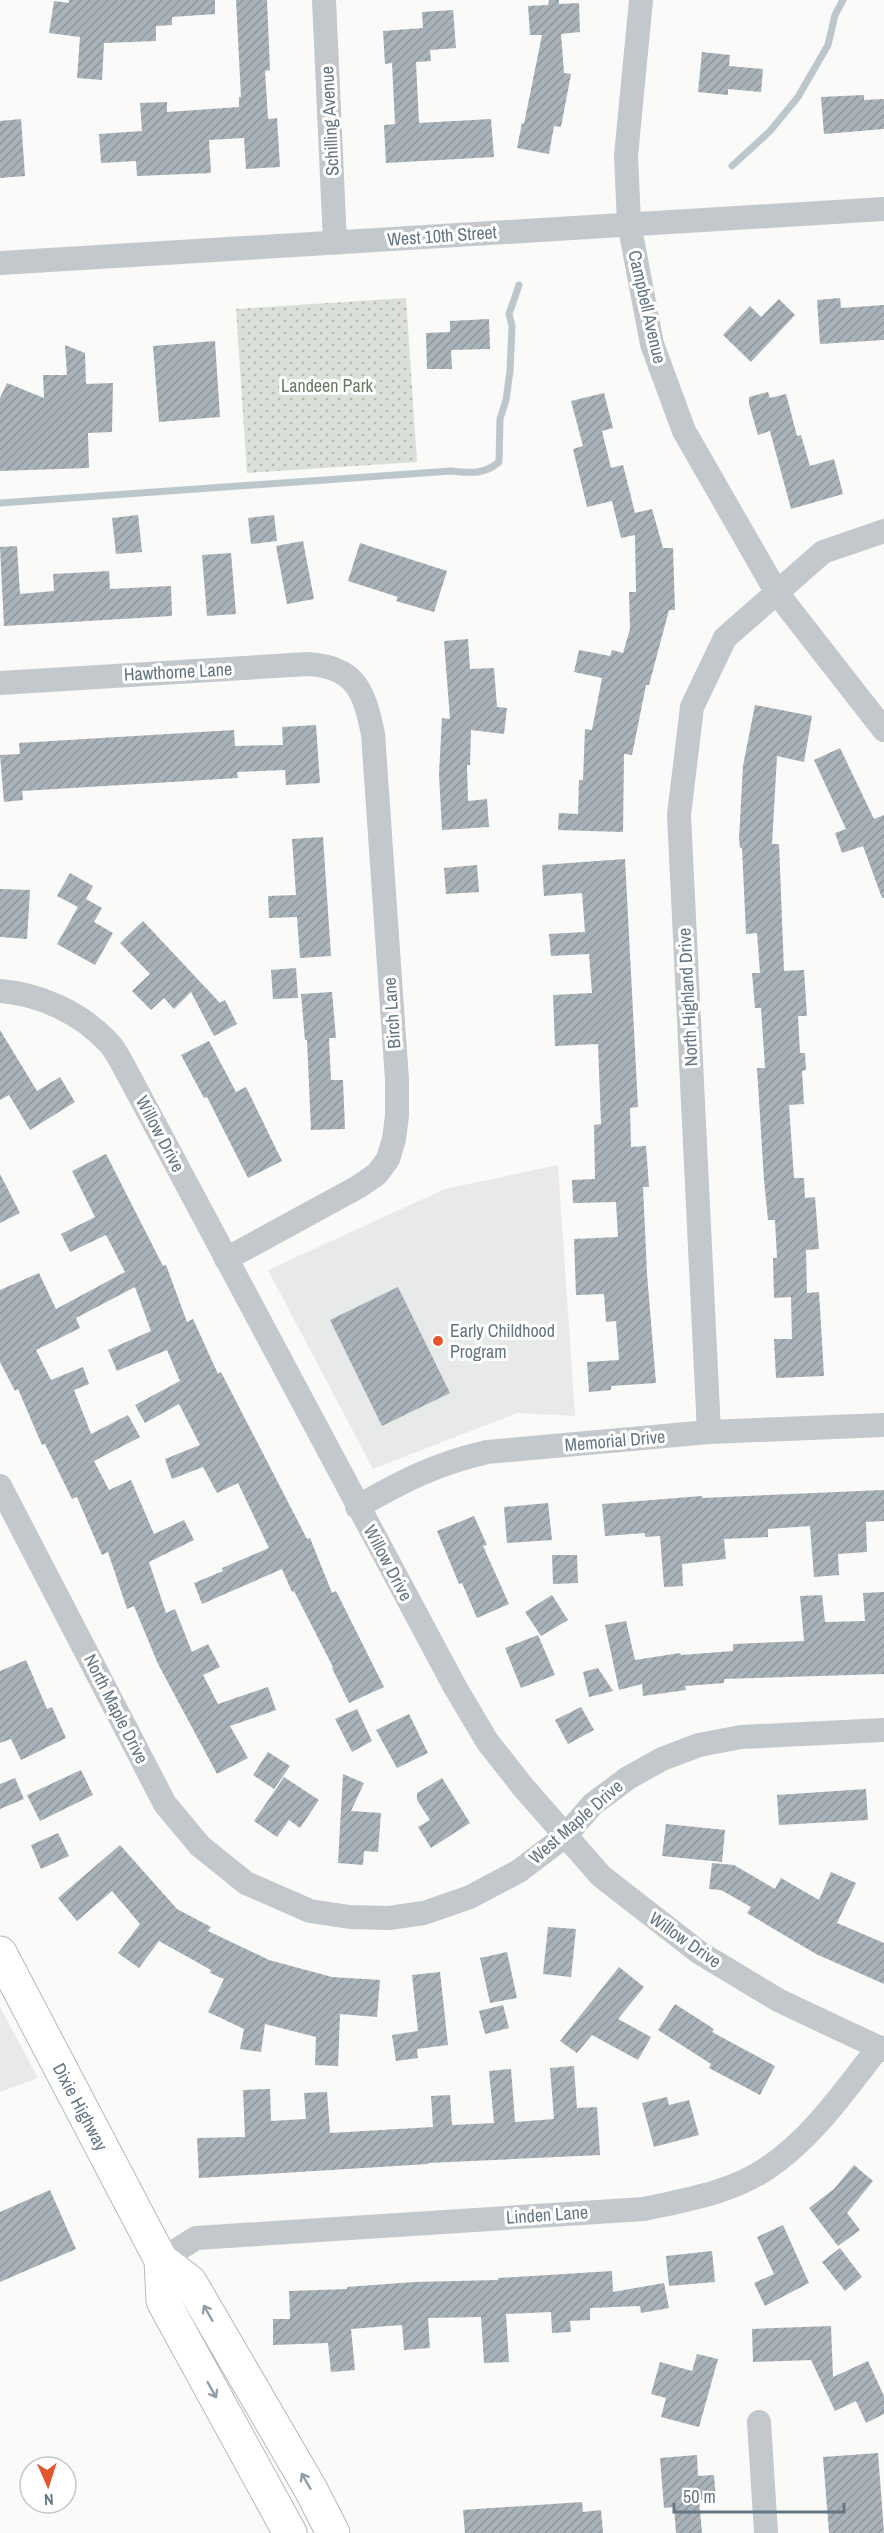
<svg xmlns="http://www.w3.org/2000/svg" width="884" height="2533" font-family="'Archivo Narrow',sans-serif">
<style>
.built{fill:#e8e9e9}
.park{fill:url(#park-dots)}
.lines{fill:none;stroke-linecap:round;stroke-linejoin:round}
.stream{stroke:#bbc7cb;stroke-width:7}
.building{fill:url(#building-hatch)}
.secondary-casing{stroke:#b3babf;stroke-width:35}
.street{stroke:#c3c8cc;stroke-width:24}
.secondary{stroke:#fff;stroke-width:33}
.oneway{stroke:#939fa8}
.poi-dot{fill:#e4572e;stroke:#fff;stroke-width:2}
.labels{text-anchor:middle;stroke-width:6;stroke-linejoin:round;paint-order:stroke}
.street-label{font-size:18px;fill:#657683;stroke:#fff}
.park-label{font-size:18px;fill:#687a64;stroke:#fff}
.poi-label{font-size:18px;fill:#657683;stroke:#fff;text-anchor:start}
</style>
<defs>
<pattern id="park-dots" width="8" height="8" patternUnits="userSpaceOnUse" patternTransform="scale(1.5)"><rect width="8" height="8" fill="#dadfd7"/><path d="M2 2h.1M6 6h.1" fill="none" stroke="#b4b9b4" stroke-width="1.8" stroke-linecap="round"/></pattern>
<pattern id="building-hatch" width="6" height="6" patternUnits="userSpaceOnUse" patternTransform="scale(1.5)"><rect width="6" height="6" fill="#aab3b9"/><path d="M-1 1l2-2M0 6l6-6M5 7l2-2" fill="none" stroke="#8e969c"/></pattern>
</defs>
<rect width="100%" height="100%" fill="#fafaf8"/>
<!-- built -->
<path class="built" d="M558,1165L575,1416L517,1413L373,1469L268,1270L445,1189Z
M0,2007L38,2078L0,2092Z"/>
<!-- park -->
<path class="park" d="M406,298L417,462L247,473L236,309Z"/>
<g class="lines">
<!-- stream -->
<path class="stream" d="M732,166L770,131L798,97L828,45L835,15L843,0
M0,503L451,471C470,473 484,475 499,462L500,419L506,400L510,371L512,326L509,314L519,285"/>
</g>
<!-- building -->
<path class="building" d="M69,0H215V14L172,17V25L156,26V41L104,43L102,80L77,78L80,37L49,33L54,1L69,3Z
M236,0H267L270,70L265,71L268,119L277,118L280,167L246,169L244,138L209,140L211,173L137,176L136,161L101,163L99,134L142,131L140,103L167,102V112L239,107V97H241Z
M549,0H559V4L579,3L580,32L561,34L564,73L571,74L561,127L554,126L549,154L517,148L522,123L524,124L542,35H530L528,6L548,5Z
M453,10L456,48L430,50L431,61L416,62L419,123L491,119L494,157L386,163L384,125L395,124L392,63L385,64L383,31L423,28L422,12Z
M702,52L730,55L729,66L763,69L761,92L728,89V95L698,92Z
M864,95V100L884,99V129L824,134L821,97Z
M21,119L25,176L0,178V121Z
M840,298L841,308L884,305V340L820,344L817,300Z
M779,299L795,315L751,362L723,335L750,306L761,317Z
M489,319L490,349L451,350L452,369H427L426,333L450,332V321Z
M215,341L220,417L159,422L153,346Z
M65,345L85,353L86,384L113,383L112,432L88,433L89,468L0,471V398L7,383L44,398L43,375H67Z
M768,392L770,398L786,394L797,436L801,435L810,466L834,459L843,494L791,509L770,431L758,435L749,404V397Z
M604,393L613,428L602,431L611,468L623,465L635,513L652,509L663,548H673L675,610H669L649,685H646L632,755L624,754L623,832L558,830L559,813L578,814L579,780H583L585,729L592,730L602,678L574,672L579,650L610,656L612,650L623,653L630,629L629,592H636L635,535L621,538L612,501L587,507L573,449L583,446L571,401Z
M138,515L142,552L116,554L112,518Z
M274,515L277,541L251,544L248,518Z
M303,541L314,599L287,604L276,546Z
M360,543L447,571L434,612L396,601L398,597L348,581Z
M17,546L20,594L54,591L53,574L109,571L110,589L171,586L172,616L4,626L0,547Z
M231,553L236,614L207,616L202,555Z
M468,639L470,669L494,668L497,707L507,708L504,734L471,730L470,765H467L468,801L487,799L489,827L442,830L439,774L442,718L450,719L444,641Z
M755,705L812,716L804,762L777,756L772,844H779L784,971L804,970L807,1016H798L800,1053H805L806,1070L802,1071L804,1104L789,1105L794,1178H804L805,1198L815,1197L819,1249L806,1250L807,1293L819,1292L824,1376L776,1378L774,1339H792L791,1297L774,1298L773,1258H777L775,1220H768L764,1180L757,1068H765L761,1008H755L752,973H760L757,933L746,934L742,848H740L739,839L743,766Z
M316,725L320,783L286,785L285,770L237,772L238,778L22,791L23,800L4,802L0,755L20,754L19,743L234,730L235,746L283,745L282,727Z
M840,748L874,819L884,815V898H882L863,846L842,853L835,833L846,829L814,760Z
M323,837L331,956L300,958L297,917L269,918L268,896L296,895L292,839Z
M625,859L638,1107L630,1108L631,1147L646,1146L649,1187H643L647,1274L656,1383L611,1386V1390L589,1392L587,1362L619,1360L616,1321L606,1322L604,1294L576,1295L574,1239L618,1237L616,1202L573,1203L572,1180L595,1179L594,1125L601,1124L598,1044L555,1046L553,995L592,993L589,954L551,956L549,934L585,932L582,893L544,896L542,865Z
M477,865L479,892L446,894L444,868Z
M70,873L93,886L86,899L102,908L94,922L113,933L95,965L57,944L78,907L57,896Z
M0,889L30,890L27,939L0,937Z
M143,921L220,1003L225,1000L237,1024L214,1036L191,992L174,1009L164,998L151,1010L132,991L150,974L120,943Z
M296,968L298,998L273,999L271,970Z
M332,992L336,1038H329L331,1080H343L345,1129L311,1130L307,1040H305L301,994Z
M0,1030L37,1091L60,1077L75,1102L30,1130L9,1095L0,1100Z
M209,1041L236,1092L246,1087L282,1161L248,1178L207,1097L204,1098L181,1055Z
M106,1154L163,1266L166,1265L187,1322L193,1319L218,1374L221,1372L307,1539L310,1538L332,1593L336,1591L384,1687L349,1703L332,1668L333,1667L294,1591L292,1592L282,1569L202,1604L194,1583L223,1571L222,1568L269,1548L238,1483L217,1493L203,1467L172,1479L165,1459L200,1445L179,1404L145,1423L135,1405L180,1381L167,1350L117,1371L108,1350L151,1331L135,1287L76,1318L80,1328L36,1350L51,1380L83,1367L89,1384L74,1390L91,1434L128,1415L140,1437L94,1461L109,1490L131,1480L154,1534L184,1520L194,1540L149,1562L166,1613L175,1609L192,1652L208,1644L220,1667L203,1675L218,1704L268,1687L276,1710L230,1726L248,1758L217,1774L158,1664L134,1606L127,1609L108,1552L102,1555L77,1497L72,1499L45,1444L42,1445L18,1389L15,1391L0,1362V1290L39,1273L56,1309L125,1272L106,1235L70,1252L61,1234L95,1217L72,1171Z
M0,1174L20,1213L0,1223Z
M398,1287L450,1393L382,1426L330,1320Z
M884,1490V1521L866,1522L867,1552L838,1554L839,1575L814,1577L810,1526L768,1529V1537L724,1539L726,1559L682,1564L683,1586L664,1587L660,1536L645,1537V1533L605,1536L602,1504L702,1496V1498Z
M548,1503L552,1540L507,1543L504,1507Z
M474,1516L487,1545L483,1546L509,1604L477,1618L462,1583L459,1584L437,1531Z
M552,1555H577L578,1583L553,1584Z
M884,1592V1674L724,1679V1683L685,1686L686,1690L643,1696L642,1684L619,1690L605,1625L626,1621L635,1660L680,1653L681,1655L733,1651V1644L804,1641L800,1596L822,1595L825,1622L865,1621L863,1593Z
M552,1595L568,1620L541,1636L525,1612Z
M538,1635L555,1675L521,1688L505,1648Z
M26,1660L47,1709L52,1707L66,1738L21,1760L11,1739L0,1743V1671Z
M598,1668L613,1691L589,1697L583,1672Z
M581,1707L594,1730L568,1744L555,1720Z
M357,1709L372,1741L352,1752L335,1719Z
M409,1714L428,1753L397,1768L376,1730Z
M268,1752L290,1766L274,1789L253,1775Z
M81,1770L93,1795L40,1821L27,1795Z
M343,1774L364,1783L351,1811L381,1813L378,1852L364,1851L363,1865L338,1863Z
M284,1777L319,1800L300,1828L289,1820L277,1837L254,1821Z
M15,1778L24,1799L0,1809V1784Z
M442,1778L470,1823L431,1848L418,1827L430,1820L417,1800V1793Z
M866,1789L868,1820L779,1825L777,1795Z
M666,1824L725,1830L722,1862L662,1856Z
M58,1833L69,1856L41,1869L31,1845Z
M120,1845L177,1909L211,1927L208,1931L269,1960L332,1977L380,1980L377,2017L340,2014L338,2066L315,2065L316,2037L265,2024L261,2052L240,2049L244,2029L208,2012L224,1979L210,1973L211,1970L159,1941L139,1968L118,1953L140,1924L112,1891L77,1921L58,1898Z
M712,1863L734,1865L775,1889L781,1878L819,1900L831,1872L856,1883L837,1923L884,1943V1984L816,1954L747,1913L751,1907L721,1890L709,1889Z
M548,1927L576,1929L571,1977L543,1974Z
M507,1952L517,1998L490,2003L480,1958Z
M619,1967L644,1987L618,2019L651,2037L638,2060L592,2035L577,2053L560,2041Z
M440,1972L448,2045L417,2049L418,2058L396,2061L392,2035L418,2031L412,1975Z
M675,2004L714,2029L712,2032L775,2066L760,2095L709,2068L711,2064L658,2030Z
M503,2005L509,2028L485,2034L479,2011Z
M574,2066L577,2108L597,2107L600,2155L428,2163V2164L199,2178L197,2138L245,2137L243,2090L270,2089L271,2121L306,2119L304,2093L327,2092L330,2133L433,2127L431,2096L450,2095L452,2125L494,2123L489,2071L511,2069L515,2122L554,2119L550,2068Z
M667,2097L669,2105L689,2100L699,2135L654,2147L642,2103Z
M854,2165L873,2181L847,2213L860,2230L838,2246L809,2208L834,2189Z
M50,2190L76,2249L0,2282V2212Z
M783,2225L809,2283L765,2306L754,2283L774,2274L757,2237Z
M840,2248L862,2277L845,2291L822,2262Z
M712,2251L715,2282L669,2286L666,2256Z
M612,2271L613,2292L664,2283L669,2308L641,2313L640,2306L590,2308V2320L570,2321L571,2332L552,2333L551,2312L506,2314L509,2362L484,2363L481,2317L428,2318L430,2348L404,2350L402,2325L351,2329L355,2370L331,2372L328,2343L273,2345V2319H290L289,2291L347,2289V2287L414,2282L498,2280V2278Z
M831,2326L833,2377L868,2361L884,2396V2414L866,2423L856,2401L835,2411L811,2360L753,2362L752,2329Z
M697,2354L718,2359L699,2427L661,2417L666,2398L651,2394L660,2362L692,2371Z
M878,2453L884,2533H829L823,2457Z
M697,2455L698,2476L714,2475L716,2499L699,2500L702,2533H676L674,2507L664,2508L660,2458Z
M582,2502L583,2512L601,2510L603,2533H465L463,2510Z"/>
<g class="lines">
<defs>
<path id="secondary" d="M0,1953L161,2260L190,2282L310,2488L333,2533
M161,2260L163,2301L290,2533"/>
</defs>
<!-- secondary casing -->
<use href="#secondary" class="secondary-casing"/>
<!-- street -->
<path class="street" d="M324,0L335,243
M641,0L626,156L629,223L652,344L684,431L777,593L884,730
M0,263L884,209
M0,683L308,664C356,667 364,691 373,734L397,1080V1116L394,1139L388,1159L377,1174L358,1187L226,1259
M0,991C40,994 81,1013 109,1043C117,1052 123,1065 129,1076L455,1687L487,1741L523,1787L601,1876L700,1953L778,2000L884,2050
M709,1432L679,815L692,707L725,638L823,552L884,531
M0,1486L165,1804L200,1846L246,1883L310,1911L350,1917L389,1918L424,1913L470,1897L519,1871L565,1836L593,1804L628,1778L662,1759L699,1745L741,1737L884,1730
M357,1507C403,1481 435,1464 487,1452L709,1432L884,1425
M161,2260L196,2238L644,2209C685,2200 730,2193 766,2169C812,2139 845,2090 879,2047
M759,2422L766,2533"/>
<!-- secondary -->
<use href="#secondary" class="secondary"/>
</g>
<!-- one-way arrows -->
<defs><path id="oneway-shaft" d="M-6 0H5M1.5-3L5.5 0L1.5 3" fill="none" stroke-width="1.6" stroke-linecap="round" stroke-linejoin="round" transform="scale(1.5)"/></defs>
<g class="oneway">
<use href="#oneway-shaft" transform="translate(208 2313) rotate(-120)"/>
<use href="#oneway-shaft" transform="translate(212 2390) rotate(61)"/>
<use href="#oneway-shaft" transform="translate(306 2481) rotate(-120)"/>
</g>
<!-- markers -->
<circle class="poi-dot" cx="438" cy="1341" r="6"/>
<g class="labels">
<!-- street labels -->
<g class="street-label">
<text transform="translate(330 121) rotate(-93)" y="6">Schilling Avenue</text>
<text transform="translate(442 236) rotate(-4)" y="6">West 10th Street</text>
<text transform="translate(647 307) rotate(77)" y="6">Campbell Avenue</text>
<text transform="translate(178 672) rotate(-3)" y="6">Hawthorne Lane</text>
<text transform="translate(688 997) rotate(-93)" y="6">North Highland Drive</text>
<text transform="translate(392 1013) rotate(-94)" y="6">Birch Lane</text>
<text transform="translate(160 1134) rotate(62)" y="6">Willow Drive</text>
<text transform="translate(615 1441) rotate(-5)" y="6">Memorial Drive</text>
<text transform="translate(388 1563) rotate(62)" y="6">Willow Drive</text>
<text transform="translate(116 1709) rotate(63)" y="6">North Maple Drive</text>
<text transform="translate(576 1822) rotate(-41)" y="6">West Maple Drive</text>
<text transform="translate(685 1940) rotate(35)" y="6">Willow Drive</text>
<text transform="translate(80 2107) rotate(62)" y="6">Dixie Highway</text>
<text transform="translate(547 2215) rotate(-4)" y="6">Linden Lane</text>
</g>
<!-- park labels -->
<g class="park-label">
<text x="327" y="392">Landeen Park</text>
</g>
<!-- poi labels -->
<g class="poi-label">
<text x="450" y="1337">Early Childhood<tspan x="450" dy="21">Program</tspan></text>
</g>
</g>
<!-- north arrow -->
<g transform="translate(48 2485) rotate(177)"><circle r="28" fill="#ffffff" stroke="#c1c8cd" stroke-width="1.5"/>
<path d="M0-4.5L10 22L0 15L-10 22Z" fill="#e4572e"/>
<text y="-9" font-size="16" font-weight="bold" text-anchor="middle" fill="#657683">N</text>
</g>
<!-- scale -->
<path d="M674 2503v9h170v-9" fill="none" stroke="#657683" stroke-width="3"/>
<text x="683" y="2503" font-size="18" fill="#657683" stroke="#ffffff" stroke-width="4.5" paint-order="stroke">50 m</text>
</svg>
